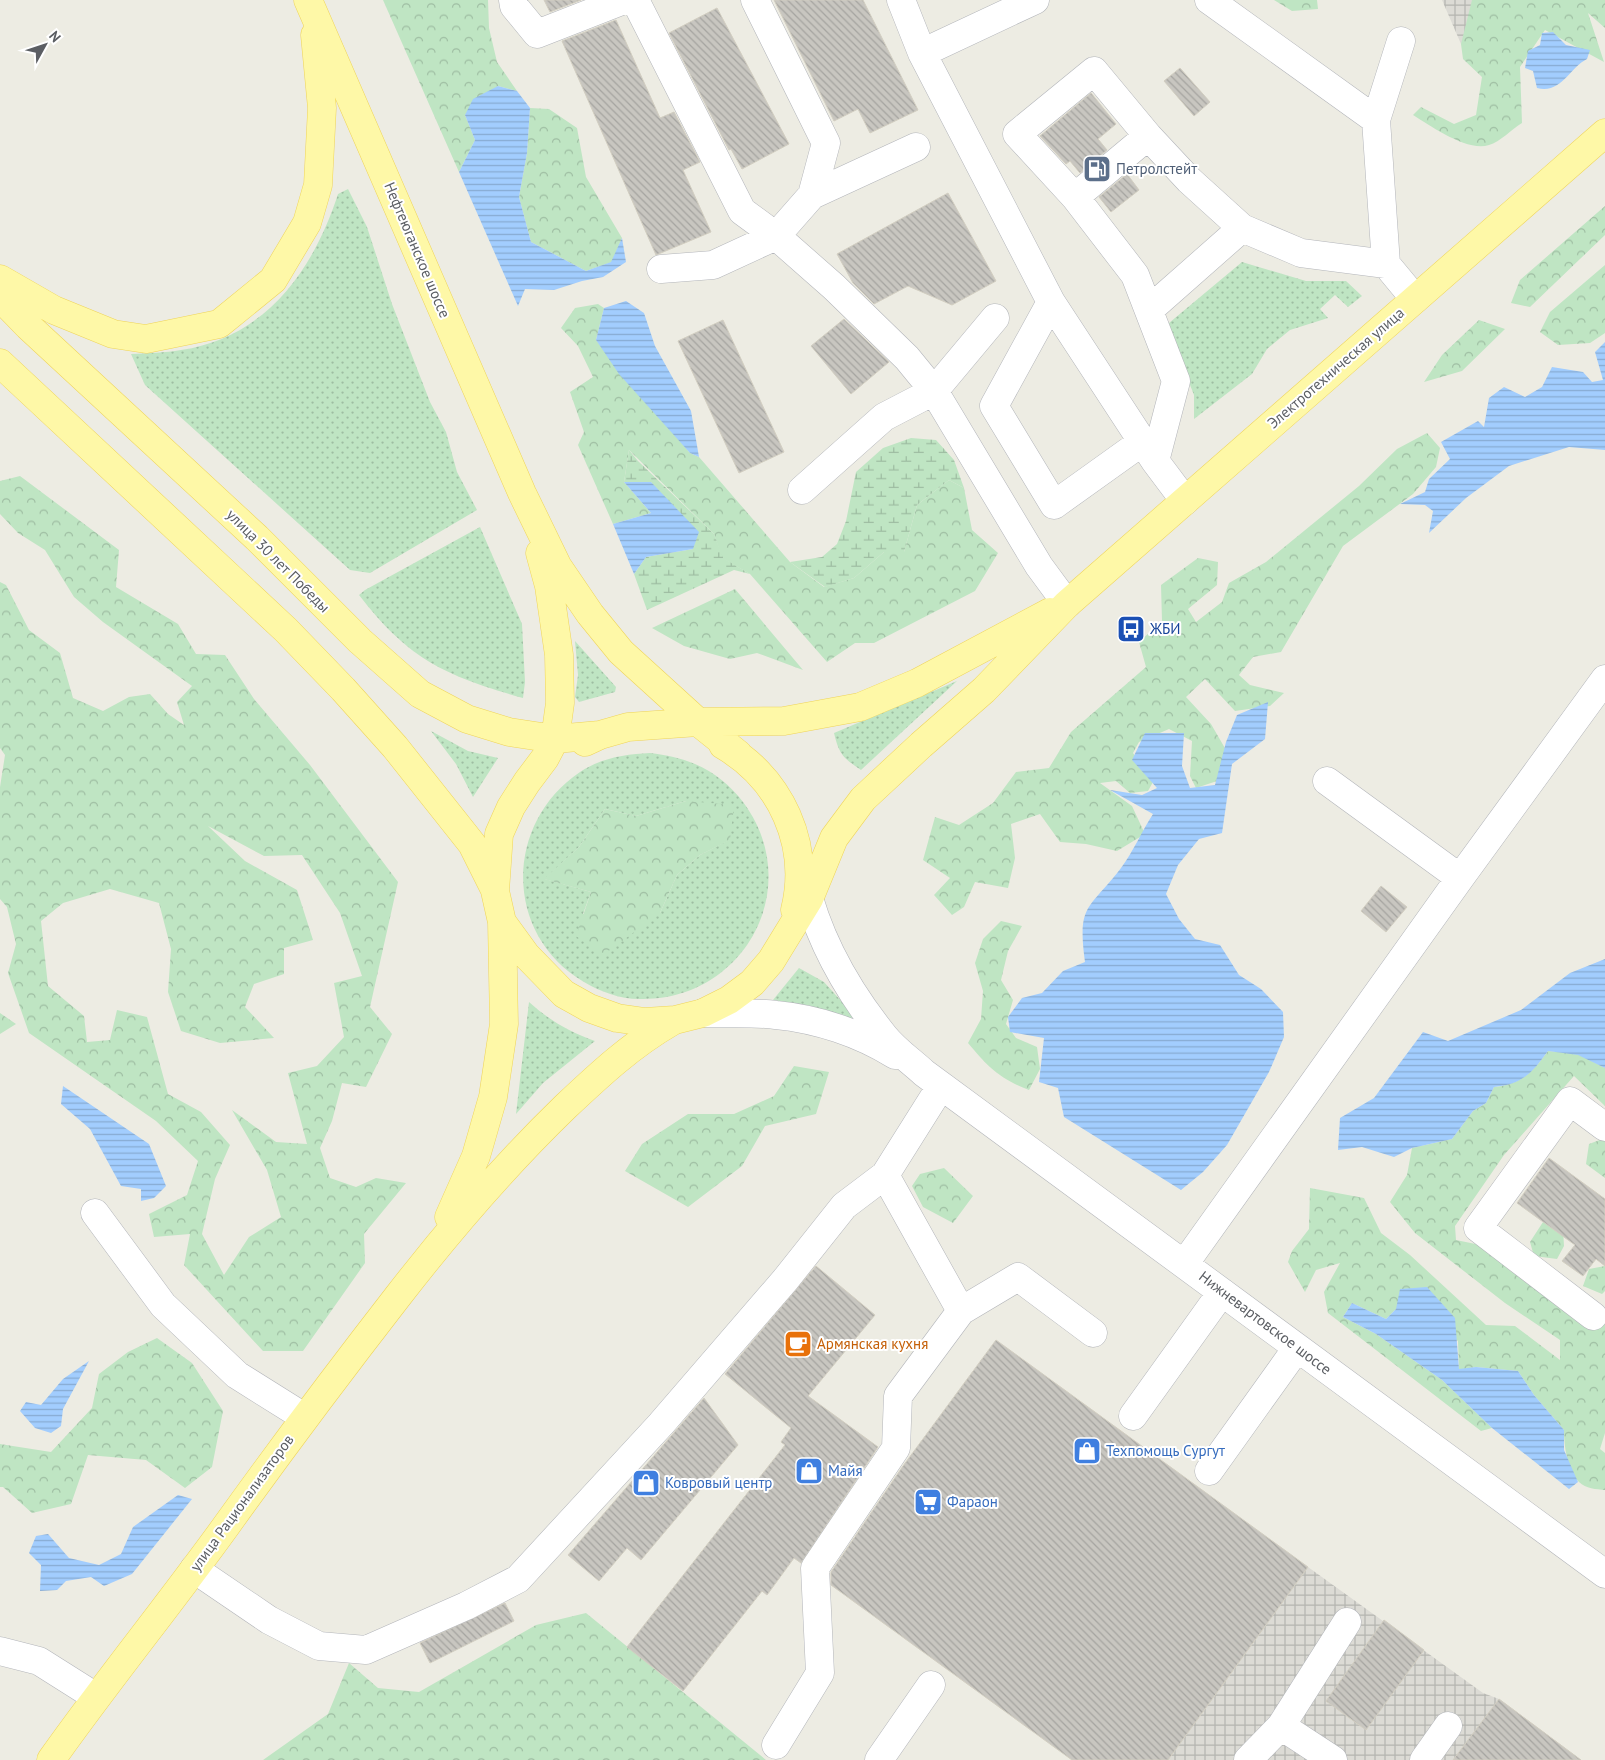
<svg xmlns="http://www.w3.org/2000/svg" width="1605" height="1760" font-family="'PT Sans',sans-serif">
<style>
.industrial{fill:url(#industrial-grid)}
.green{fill:url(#green-dots);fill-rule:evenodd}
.forest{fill:url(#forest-crowns);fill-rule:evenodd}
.wetland{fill:url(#wetland-marsh)}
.water{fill:url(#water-rules)}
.building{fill:url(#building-back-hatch);stroke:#d2cec1}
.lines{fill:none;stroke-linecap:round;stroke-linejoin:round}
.minor-casing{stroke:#b3b5ba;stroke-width:29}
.major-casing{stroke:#efd45a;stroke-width:29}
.minor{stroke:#fff;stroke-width:28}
.major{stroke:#fef8a7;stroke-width:28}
.labels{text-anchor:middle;stroke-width:4;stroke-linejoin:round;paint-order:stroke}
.service-label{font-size:15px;fill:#4e5e75;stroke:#fff;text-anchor:start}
.street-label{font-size:15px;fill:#5b5e63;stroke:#fff}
.transit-label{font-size:15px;fill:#164399;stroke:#fff;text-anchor:start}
.food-label{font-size:15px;fill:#c56008;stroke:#fff;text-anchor:start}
.shop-label{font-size:15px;fill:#366cbe;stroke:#fff;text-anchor:start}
</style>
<defs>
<pattern id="industrial-grid" width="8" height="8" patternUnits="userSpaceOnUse" patternTransform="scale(1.25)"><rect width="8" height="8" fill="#dcdbd5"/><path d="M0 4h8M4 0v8" fill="none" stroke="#b5b5b0"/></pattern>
<pattern id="green-dots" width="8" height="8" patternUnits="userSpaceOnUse" patternTransform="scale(1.25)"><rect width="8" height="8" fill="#bfe5c3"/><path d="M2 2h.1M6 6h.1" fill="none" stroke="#9ebda2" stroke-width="1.8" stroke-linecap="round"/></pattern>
<pattern id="forest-crowns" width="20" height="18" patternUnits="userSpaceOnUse" patternTransform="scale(1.25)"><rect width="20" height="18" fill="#bfe5c3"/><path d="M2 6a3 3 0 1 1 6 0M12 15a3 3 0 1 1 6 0" fill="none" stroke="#9ebda2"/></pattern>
<pattern id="wetland-marsh" width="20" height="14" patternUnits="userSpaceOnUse" patternTransform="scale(1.25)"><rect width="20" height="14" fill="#bfe5c3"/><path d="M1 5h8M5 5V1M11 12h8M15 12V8" fill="none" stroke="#9ebda2"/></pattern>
<pattern id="water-rules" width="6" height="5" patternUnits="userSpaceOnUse" patternTransform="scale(1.25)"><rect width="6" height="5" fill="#a2cdfe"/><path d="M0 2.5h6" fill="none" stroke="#87aad1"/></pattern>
<pattern id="building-back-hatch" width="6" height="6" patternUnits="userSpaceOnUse" patternTransform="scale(1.25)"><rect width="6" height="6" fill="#c8c6c0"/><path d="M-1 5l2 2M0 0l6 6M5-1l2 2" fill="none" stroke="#a5a4a0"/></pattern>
</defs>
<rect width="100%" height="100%" fill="#edece3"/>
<!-- industrial -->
<path class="industrial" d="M1442,0H1517L1476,39L1461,44Z
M1308,1567L1483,1693L1499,1699L1581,1760H1168Z"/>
<!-- green -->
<path class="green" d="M348,189L367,227L392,304L430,402L446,432L457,472L477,510L370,573L350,570L145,385L131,354C148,353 165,353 181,350C266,337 313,271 338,194Z
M1242,262L1306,281H1346L1362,296L1348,307L1335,295L1320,309L1328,318L1290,330L1267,349L1252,374L1194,419V395L1172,339L1169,323Z
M480,527L522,624L525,682L523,698C446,676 409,660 359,595L365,590Z
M575,641L616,687L615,692L579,702L575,697L578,675Z
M957,681L861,770C843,758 839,754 834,733Z
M431,731L468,751L498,758L473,797L456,764Z
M650,753C666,755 681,758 695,764C714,772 731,786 743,802C806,886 745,999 643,999C622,1000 601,992 584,982C503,935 504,823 580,772C601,758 626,754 650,753ZM686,801L729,840L700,855L677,875L660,913L583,914L591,892L545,879L579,847L605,809L636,816Z
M799,968L824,982L862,1024L811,1006L773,1000Z
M529,1002C549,1020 569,1032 595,1041L543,1083L516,1114Z"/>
<!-- forest -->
<path class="forest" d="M383,0H488L489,28L497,62L517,91L498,86L465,115L475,140L459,172Z
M1274,0H1317L1318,9L1292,11Z
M1472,0H1605V28L1588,13L1604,62L1545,30L1520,67L1522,123C1512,129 1500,142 1489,145C1467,152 1431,126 1413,115L1421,107L1454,124L1476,115L1482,77L1463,59L1461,44Z
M530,108L549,109L577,128L586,177L622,238L612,262L586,271L531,242L519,197L527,153Z
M1605,206V235L1530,307L1511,303L1520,280Z
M1605,265V333L1590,343L1558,345L1540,332L1550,312Z
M598,304L604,308L596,340L690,453L699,457L790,562L824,587L854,578L884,552H904L917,505L949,480L964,488L972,530L998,553L975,591L874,643H855L827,662L750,574L722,558L714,534L629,450L624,482L651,513L613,524L578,445L584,432L570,392L593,377L578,346L561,328L575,308Z
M1479,320L1505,329L1462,371L1424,382L1442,355Z
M1427,433L1440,448L1436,467L1413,494L1343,546L1281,652L1253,657L1239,675L1250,685L1284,693L1270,706L1235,711L1205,679L1186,697L1211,724L1226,750L1217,781L1196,788L1190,776L1192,741L1169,729L1139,742L1133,753L1153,782L1148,791L1130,793L1116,781L1100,783L1132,806L1145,834L1117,851L1086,844L1060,842L1040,814L1011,824L1015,858L1008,888L975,882L964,907L952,915L934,895L950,878L923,860L935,817L959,825L993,803L1016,772L1049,768L1071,732L1146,667L1139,642L1162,621L1161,585L1198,558L1218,562L1217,585L1188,609L1196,622L1222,602L1229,583L1266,562L1359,486L1397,449Z
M20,476L119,550L116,587L178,624L196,654L225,655L254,699L310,765L398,882L370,1007L392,1034L366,1087L342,1083L332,1121L320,1148L330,1178L356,1187L376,1178L406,1183L364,1234L365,1263L303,1351H263L184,1265L190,1234L154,1237L149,1214L187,1195L198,1161L156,1121L29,1033L8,973L16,944L7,907L0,899V787L5,755L0,748V582L6,585L29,630L60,653L73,698L103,711L129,697L150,694L168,714L184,725L177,702L192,686L103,622L74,597L45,550L18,533L0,514V481ZM208,826L264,856L302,855L340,913L362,976L334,983L344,1037L317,1066L288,1073L307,1144L276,1142L232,1110L267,1170L281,1217L249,1237L224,1275L202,1234L215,1179L230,1145L201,1112L168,1094L147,1017L117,1010L110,1040L87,1042L84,1016L48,986L41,921L63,903L110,889L159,903L171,949L168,992L181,1031L220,1043L274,1038L245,1007L254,984L284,974V948L313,940L297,890L245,861Z
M735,589L803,670L757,653L730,659L684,646L652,628Z
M686,801L734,805L730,840L700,855L677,875L660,913L603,955L576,936L591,892L544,879L579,847L605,809L636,816Z
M1001,921L1022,926L1008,951L1001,980L1013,1000L1006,1024L1016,1038L1037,1047L1040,1069L1029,1090C1000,1079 988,1067 968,1043L981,1019L983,991L975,963L983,939Z
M0,1013L16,1024L0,1034Z
M1548,1051L1578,1054L1605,1068V1106L1574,1076L1504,1155L1455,1226L1456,1240L1490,1247L1605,1318V1433L1600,1449L1605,1453V1490C1596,1489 1586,1489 1579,1482C1567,1471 1564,1445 1564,1430L1534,1395L1518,1371L1476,1367L1459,1370L1458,1341L1396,1309L1386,1319L1352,1303L1343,1317L1376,1334L1442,1380L1492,1428L1481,1431L1328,1313L1324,1292L1340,1263L1316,1270L1305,1292L1288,1262L1292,1251L1309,1229L1310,1188L1364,1198L1381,1233L1410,1255L1486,1325L1515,1326L1560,1360V1340L1505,1303L1415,1233L1390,1202L1407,1175L1412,1148L1452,1139L1473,1111L1486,1103L1494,1087C1521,1084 1533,1072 1548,1051Z
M794,1066L829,1072L816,1114L765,1126L742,1166L688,1207L625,1171L642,1144L688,1114H734L774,1096Z
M1605,1138V1178L1586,1164L1589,1144Z
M944,1168L973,1196L953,1223L923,1207L912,1186L920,1174Z
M1543,1222L1563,1229L1564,1246L1557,1259L1534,1256L1530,1242Z
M1605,1266V1291L1602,1294L1583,1286L1589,1269Z
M157,1338L192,1363L223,1411L212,1467L185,1488L146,1460L88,1455L71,1504L32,1513L3,1487H0V1444L51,1452L92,1408L99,1374L128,1352Z
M586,1613L766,1760H263L328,1714L349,1663L378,1688L419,1692L536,1625Z"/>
<!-- wetland -->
<path class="wetland" d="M911,438L936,440L954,460L964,488L949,480L917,505L904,552H884L854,578L825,587L790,562L822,557L837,544L846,521L856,472L883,448Z
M629,450L638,461L714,534L723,558L750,574L734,570L647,610L634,574L646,557L693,549L651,482H624Z"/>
<!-- water -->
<path class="water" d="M1553,32L1566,45L1590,50L1587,59C1569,68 1562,94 1537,88L1533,71L1525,68L1528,51L1540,45L1542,33Z
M498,86L517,91L530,108L527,153L519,197L531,242L586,271L611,262L622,238L626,262L603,277L582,281L554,290L525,289L518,306L459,172L475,140L465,115L473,99Z
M626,301L644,313L655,346L691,411L699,457L690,453L619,374L596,340L604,308Z
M1605,342V450L1569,447L1509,466L1466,498L1429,533L1433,511L1425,505L1400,504L1425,492L1429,479L1450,459L1441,442L1478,421L1484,427L1489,398L1504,387L1525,397L1542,387L1552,367L1583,372L1592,382L1603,380L1595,352Z
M624,482H651L699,532L693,549L646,557L634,574L613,524L651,513Z
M1268,702L1265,739L1232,764L1222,833L1199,839L1178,865L1166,894L1179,919L1195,939L1220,945L1239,975L1261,989L1283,1012L1284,1037L1269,1072L1227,1145L1203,1172L1181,1190L1064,1117L1058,1088L1039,1082L1044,1038L1010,1032L1008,1017L1022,998L1042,993L1063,971L1085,962C1077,903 1089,910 1121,868C1133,852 1142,831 1153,814L1110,790L1142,795L1157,788L1132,760L1145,733H1184L1182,766L1190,788L1215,785L1226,742L1237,715Z
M1605,959V1068L1578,1055L1548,1051C1532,1073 1523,1084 1494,1087L1486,1103L1473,1111L1452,1139L1412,1148L1394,1157L1362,1147L1338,1150L1340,1118L1374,1098L1423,1032L1448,1041L1521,1010L1570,973Z
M63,1086L149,1144L166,1186L154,1198L141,1201V1189L121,1186L90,1129L61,1104Z
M1427,1287L1455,1318L1459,1369L1476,1367L1518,1371L1534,1395L1564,1430V1450L1578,1482L1569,1489L1492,1428L1442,1380L1376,1334L1343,1317L1352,1303L1386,1319L1396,1309L1400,1289Z
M89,1361L63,1409L61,1426L51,1433L35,1428L20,1411L26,1402L41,1405L63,1379Z
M178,1495L192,1499L132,1574L104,1586L91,1577L66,1581L57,1590L40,1591L41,1565L29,1553L36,1536L48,1534L69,1558L99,1565L121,1554L133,1527Z"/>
<!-- building -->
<path class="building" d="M544,0H581L550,12Z
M774,0H863L918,110L870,133L858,109L834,121Z
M717,8L789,144L742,169L731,149L729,150L669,33Z
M616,20L660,118L674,112L700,162L683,170L711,232L656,255L562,41Z
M1180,68L1210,102L1194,116L1164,81Z
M1091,93L1116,124L1098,139L1107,150L1080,173L1070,161L1066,164L1040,136Z
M1127,174L1139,190L1111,212L1099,197Z
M948,193L996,281L952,305L908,286L874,304L853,283L837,254Z
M844,319L889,362L851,394L811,346Z
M723,320L784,452L739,473L678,341Z
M1381,886L1407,907L1386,932L1361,911Z
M1549,1158L1605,1199V1266L1596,1259L1583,1276L1562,1261L1575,1245L1517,1203Z
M816,1266L875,1315L808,1396L878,1447L801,1563L794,1558L767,1595L762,1591L683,1691L627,1647L785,1445L781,1442L791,1428L725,1374Z
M996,1340L1308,1567L1168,1760H1072L831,1585V1572L903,1466Z
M704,1398L738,1445L641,1560L627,1548L599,1581L568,1555Z
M505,1603L514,1621L430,1663L420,1643Z
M1384,1620L1424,1650L1366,1730L1326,1701Z
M1499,1699L1581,1760H1453Z"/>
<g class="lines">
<defs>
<path id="minor" d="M513,0L514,6L537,34L624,0
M635,0L742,211L776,236L834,287L907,358L934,391L1039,566L1067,604
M901,0L922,53L1051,302L1155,461
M1209,0L1376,120L1386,264L1415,299
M922,53L1035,0
M1376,120L1401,41
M812,195L916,147
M1075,197L1017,134L1094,71L1148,136
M661,269L713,265L776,236L812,195L826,143L755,0
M1051,302L994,406L1054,505L1142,442
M1149,310L1242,228
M802,490L884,417L934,391L995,318
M1185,501L1155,461L1176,381L1135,275L1075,197L1148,136L1189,180L1242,228L1301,253L1386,264
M1327,781L1460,878
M804,879C817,937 847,990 884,1036C895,1050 911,1061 924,1073L1605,1574
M703,1013C727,1014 752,1012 776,1015C817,1019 860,1033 895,1055
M95,1213L163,1305L237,1375L304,1417
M1185,1263L1460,878L1605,679
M961,1311L1018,1277L1093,1333
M1593,1316L1478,1228L1570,1101L1605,1127
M1133,1416L1222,1292
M1209,1471L1297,1348
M194,1569L269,1620L319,1646L366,1650L466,1606L518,1579L661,1424L786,1279L844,1206L885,1175
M0,1651L39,1661L96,1697
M1281,1726L1333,1760
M776,1745L820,1673L815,1568L896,1448L898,1396L961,1311L885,1175L941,1086
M879,1760L931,1685
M1248,1760L1281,1726L1347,1622
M1424,1760L1448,1726"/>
<path id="major" d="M308,0L522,493L558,567L590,614L621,652L698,722L738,754
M0,279L54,310L113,334L146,339L219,324L273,280L307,223L318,185L322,108L315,35
M0,297L28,326L257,538L360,641L420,694L467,719L509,732L555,739L600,735
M0,363L286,630L343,689L395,747L472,844L495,890
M585,742L600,735L628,727L698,722L784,721L860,707L917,683L1050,612
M723,745C781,779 811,844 795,910
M502,922L526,955L564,994L589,1008L617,1018L645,1022L675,1020L703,1013L729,1000L752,983L771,961L809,899L834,838L863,799L921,745L984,690L1067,604L1605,133
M449,1217L476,1156L493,1097L504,1024L502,922L495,891L499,834L511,807L527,782L545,758L555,739L560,703L559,655L549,586L540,553
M51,1760C107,1681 169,1605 226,1526C282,1448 339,1372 398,1296C450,1229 504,1166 565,1107C599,1075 631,1045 671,1022"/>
</defs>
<!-- minor casing -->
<use href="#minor" class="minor-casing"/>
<!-- major casing -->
<use href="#major" class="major-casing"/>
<!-- minor -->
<use href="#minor" class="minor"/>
<!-- major -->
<use href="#major" class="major"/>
</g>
<!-- icons -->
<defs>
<symbol id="fuel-square" viewBox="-11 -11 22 22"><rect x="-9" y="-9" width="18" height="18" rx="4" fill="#5c6f8a" stroke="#fff"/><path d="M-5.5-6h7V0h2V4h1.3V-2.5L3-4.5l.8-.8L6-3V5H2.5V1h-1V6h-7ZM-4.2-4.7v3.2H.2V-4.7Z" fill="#fff"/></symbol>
<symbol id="bus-square" viewBox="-11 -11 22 22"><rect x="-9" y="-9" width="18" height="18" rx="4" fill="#1a4fb4" stroke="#fff"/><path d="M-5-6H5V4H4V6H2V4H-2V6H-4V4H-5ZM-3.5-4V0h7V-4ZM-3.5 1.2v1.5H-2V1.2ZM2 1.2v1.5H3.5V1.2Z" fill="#fff"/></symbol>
<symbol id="cafe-square" viewBox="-11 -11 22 22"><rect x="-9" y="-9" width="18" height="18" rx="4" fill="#e8710a" stroke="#fff"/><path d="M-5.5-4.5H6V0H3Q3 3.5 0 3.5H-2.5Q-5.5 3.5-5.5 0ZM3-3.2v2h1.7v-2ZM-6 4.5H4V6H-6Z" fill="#fff"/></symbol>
<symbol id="shop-square" viewBox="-11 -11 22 22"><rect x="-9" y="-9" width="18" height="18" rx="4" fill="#3f7fe0" stroke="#fff"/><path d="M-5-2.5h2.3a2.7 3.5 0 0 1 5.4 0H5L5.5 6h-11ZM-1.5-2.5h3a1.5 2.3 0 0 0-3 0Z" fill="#fff"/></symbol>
<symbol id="supermarket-square" viewBox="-11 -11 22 22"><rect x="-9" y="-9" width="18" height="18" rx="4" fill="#3f7fe0" stroke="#fff"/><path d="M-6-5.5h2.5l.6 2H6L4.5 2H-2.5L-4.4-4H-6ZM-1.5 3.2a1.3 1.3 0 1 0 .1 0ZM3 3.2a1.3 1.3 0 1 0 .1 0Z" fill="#fff"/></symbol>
</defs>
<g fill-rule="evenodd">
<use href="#fuel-square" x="1081" y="153" width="32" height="32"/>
<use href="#bus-square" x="1115" y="613" width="32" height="32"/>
<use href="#cafe-square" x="782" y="1328" width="32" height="32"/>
<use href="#shop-square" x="1071" y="1435" width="32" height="32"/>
<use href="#shop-square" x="793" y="1455" width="32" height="32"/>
<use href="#shop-square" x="630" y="1467" width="32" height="32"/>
<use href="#supermarket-square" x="912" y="1486" width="32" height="32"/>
</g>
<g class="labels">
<!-- service labels -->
<g class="service-label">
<text x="1116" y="174">Петролстейт</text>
</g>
<!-- street labels -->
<g class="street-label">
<text transform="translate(417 250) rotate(67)" y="5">Нефтеюганское шоссе</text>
<text transform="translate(1336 368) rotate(-41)" y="5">Электротехническая улица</text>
<text transform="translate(278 561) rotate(45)" y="5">улица 30 лет Победы</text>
<text transform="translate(1265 1323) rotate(37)" y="5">Нижневартовское шоссе</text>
<text transform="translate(242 1503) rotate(-54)" y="5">улица Рационализаторов</text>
</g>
<!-- transit labels -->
<g class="transit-label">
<text x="1150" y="634">ЖБИ</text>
</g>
<!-- food labels -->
<g class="food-label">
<text x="817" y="1349">Армянская кухня</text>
</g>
<!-- shop labels -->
<g class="shop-label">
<text x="1106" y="1456">Техпомощь Сургут</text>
<text x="828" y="1476">Майя</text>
<text x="665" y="1488">Ковровый центр</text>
<text x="947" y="1507">Фараон</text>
</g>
</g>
<!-- north arrow -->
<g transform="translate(45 45) rotate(50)" stroke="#ffffff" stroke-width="4" paint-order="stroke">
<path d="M0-4L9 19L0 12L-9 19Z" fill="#5b5e63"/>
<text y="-8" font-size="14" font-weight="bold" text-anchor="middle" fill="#5b5e63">N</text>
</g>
</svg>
